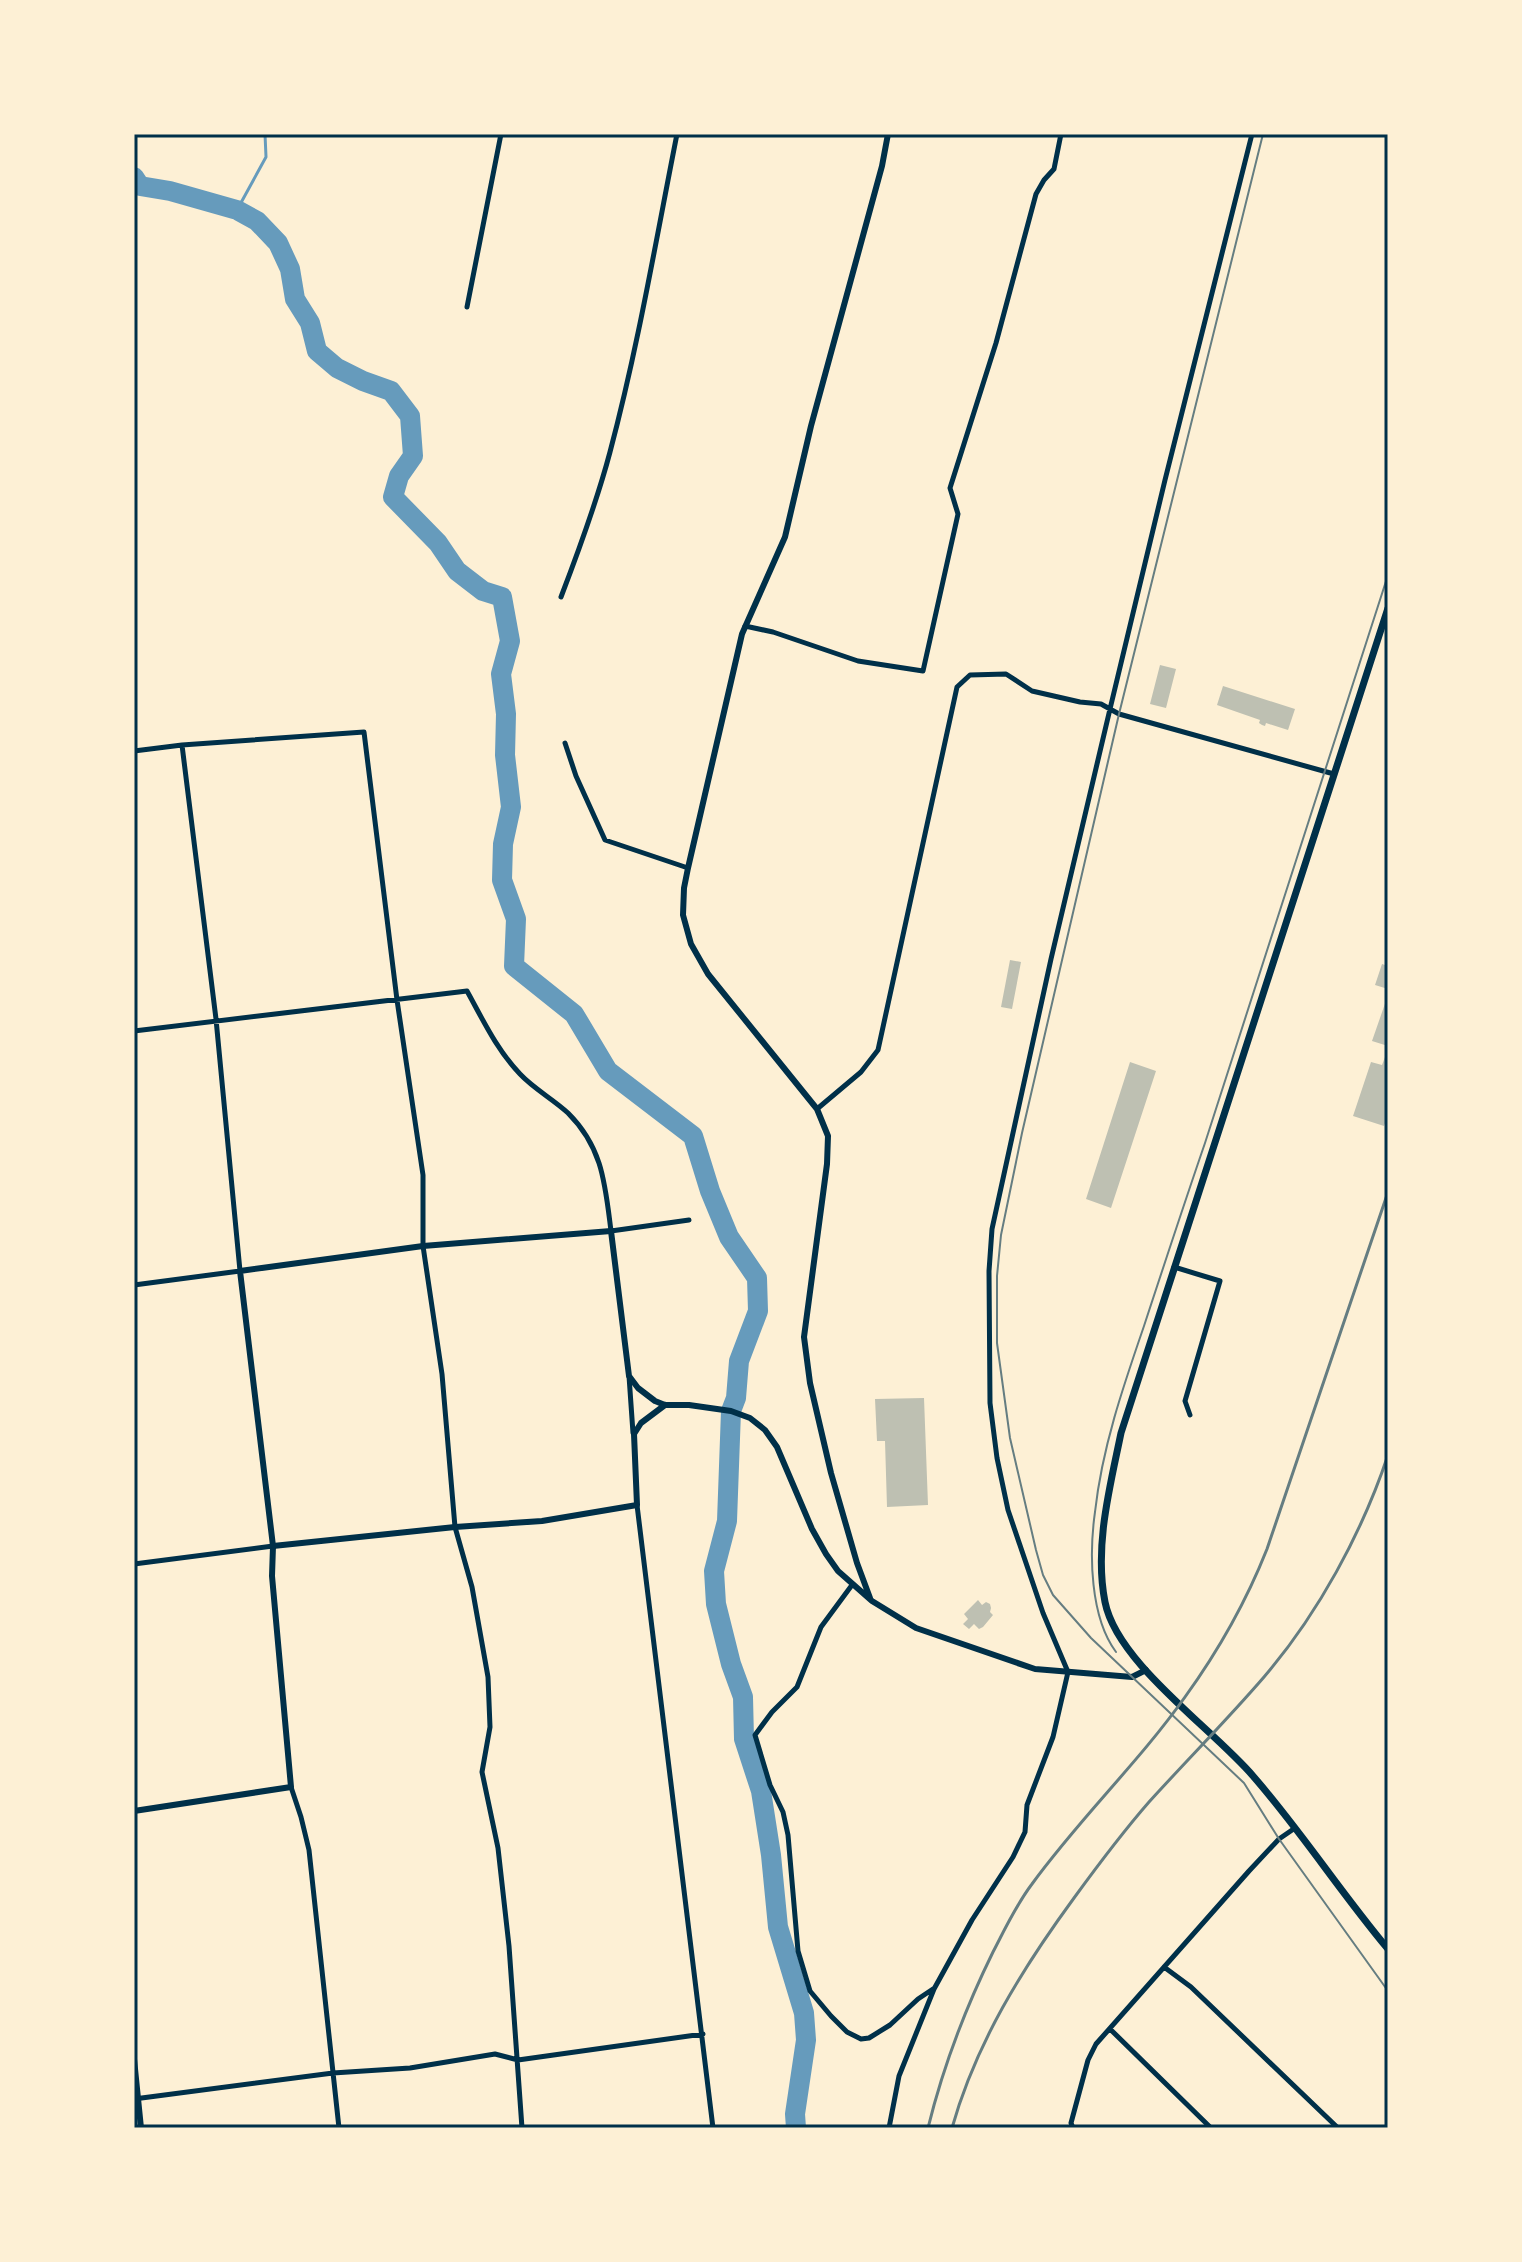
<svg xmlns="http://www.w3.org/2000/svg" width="1522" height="2262" font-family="'Nunito Sans',sans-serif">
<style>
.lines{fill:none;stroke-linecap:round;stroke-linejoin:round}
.stream{stroke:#669bbc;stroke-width:3}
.river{stroke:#669bbc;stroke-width:20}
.building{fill:#bec0b2}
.minor{stroke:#003049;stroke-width:5}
.tertiary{stroke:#003049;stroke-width:6}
.secondary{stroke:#003049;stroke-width:7}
.tram{stroke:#657d81;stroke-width:2}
.rail{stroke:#657d81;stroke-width:3}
.neatline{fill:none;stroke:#003049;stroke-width:3}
</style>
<rect width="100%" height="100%" fill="#fdf0d5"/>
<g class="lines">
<!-- stream -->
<path class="stream" d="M237,210L266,157L265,134"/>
<!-- river -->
<path class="river" d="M134,177L140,186L170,191L237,210L257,221L278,243L290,269L295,299L310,323L317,351L337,368L363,381L391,391L410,416L413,456L399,476L393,497L438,543L457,571L483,591L502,597L510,641L501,674L506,714L505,755L511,807L503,844L502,880L516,919L514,966L574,1014L608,1071L693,1136L710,1191L729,1237L757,1278L758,1311L739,1361L736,1398L731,1411L727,1521L714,1571L716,1604L731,1664L743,1697L744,1739L761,1791L771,1855L778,1927L804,2013L806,2040L795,2114L796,2128"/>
</g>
<!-- building -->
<path class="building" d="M1160,665L1176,669L1166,708L1150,704Z
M1223,686L1295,709L1288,730L1266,723L1265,726L1262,725L1259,723L1260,720L1217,705Z
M1010,960L1021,962L1012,1009L1001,1007Z
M1382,964L1388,966V989L1375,985Z
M1388,995V1046L1372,1041Z
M1388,1049V1115L1384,1126L1353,1116L1371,1062L1382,1065Z
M1130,1062L1156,1071L1111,1208L1086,1199Z
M924,1398L928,1505L887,1507L885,1441H877L875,1399Z
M978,1600L982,1605L986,1602L990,1604L991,1608L990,1612L993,1615L983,1627L979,1629L974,1624L969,1629L963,1624L968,1619L964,1614Z"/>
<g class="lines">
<!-- minor -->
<path class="minor" d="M467,307L501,134
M561,597C579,550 597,501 610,452C638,347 656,240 677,134
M745,626L773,632L858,661L923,671L958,514L950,488L996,343L1036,194L1044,180L1054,169L1061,134
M565,743L576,776L605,840L688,868
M134,751L182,745L364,732L397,1000L423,1175V1246L442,1374L455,1527L472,1587L488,1677L490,1727L482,1772L498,1848L509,1946L522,2128
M134,1031L467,991C483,1020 497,1050 520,1074C534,1089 553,1099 568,1113C603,1148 605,1184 611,1231L689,1220
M817,1109L861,1072L878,1050L957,687L970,675L1006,674L1032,691L1080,702L1101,704L1119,714L1334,774
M1174,1267L1220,1281L1185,1401L1190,1415
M134,1285L240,1271L216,1019L182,745
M629,1376L633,1433
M637,1505L713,2128
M134,1564L273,1546
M852,1585L821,1627L797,1687L772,1712L755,1735L770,1785L783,1812L788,1835L798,1951L810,1991L831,2016L847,2032L861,2039L869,2038L890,2025L918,1999L933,1989
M291,1787L301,1817L309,1850L339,2128
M1164,1967L1191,1987L1338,2128
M1110,2029L1211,2128
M134,2099L333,2073L410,2068L495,2054L518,2060L703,2034
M889,2128L899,2076L934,1989L972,1920L1013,1857L1025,1832L1027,1805L1053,1737L1068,1672L1043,1613L1008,1510L997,1458L990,1403L989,1271L992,1229L1051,959L1110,709L1165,480L1252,134
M1073,2128L1071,2123L1088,2060L1096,2044L1249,1871L1279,1839L1295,1828"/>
<!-- tertiary -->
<path class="tertiary" d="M273,1546L455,1527L542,1521L637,1505L634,1434L641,1423L665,1405
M870,1598L857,1563L831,1473L810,1383L804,1337L827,1164L828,1136L817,1109L708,974L691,944L683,915L684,888L688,868L742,634L785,537L811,426L882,166L888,134
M134,1811L291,1787L272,1576L273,1546L240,1271L423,1246L611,1231L629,1376L638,1388L655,1401L665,1405H689L731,1411L750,1418L765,1430L777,1447L812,1529L826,1554L838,1571L872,1601L916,1628L1035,1669L1132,1677L1146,1670
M134,2059L141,2128"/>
<!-- secondary -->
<path class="secondary" d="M1388,608L1121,1433C1110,1487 1094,1546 1105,1602C1117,1663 1213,1729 1253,1776C1301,1831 1341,1893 1388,1949"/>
<!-- tram -->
<path class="tram" d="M1263,134L1119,714L1022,1133L1001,1235L997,1276V1343L1010,1438L1036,1550L1043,1575L1053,1595L1091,1638L1244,1783L1279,1839L1388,1991
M1116,1652C1090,1617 1089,1554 1095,1512C1102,1448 1123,1387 1144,1326C1164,1265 1184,1204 1205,1143C1267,954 1326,764 1388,575"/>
<!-- rail -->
<path class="rail" d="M928,2128C943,2067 965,2009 993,1952C1005,1929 1016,1905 1032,1884C1079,1819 1139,1762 1185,1697C1219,1650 1246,1602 1267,1549L1388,1192
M952,2128C976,2043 1022,1969 1074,1898C1098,1865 1122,1833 1149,1802C1187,1760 1227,1720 1264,1677C1318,1614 1362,1533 1388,1455"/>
</g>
<!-- border -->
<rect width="1522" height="2262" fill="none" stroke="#fdf0d5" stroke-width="272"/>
<rect x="136" y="136" width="1250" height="1990" class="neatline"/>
</svg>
